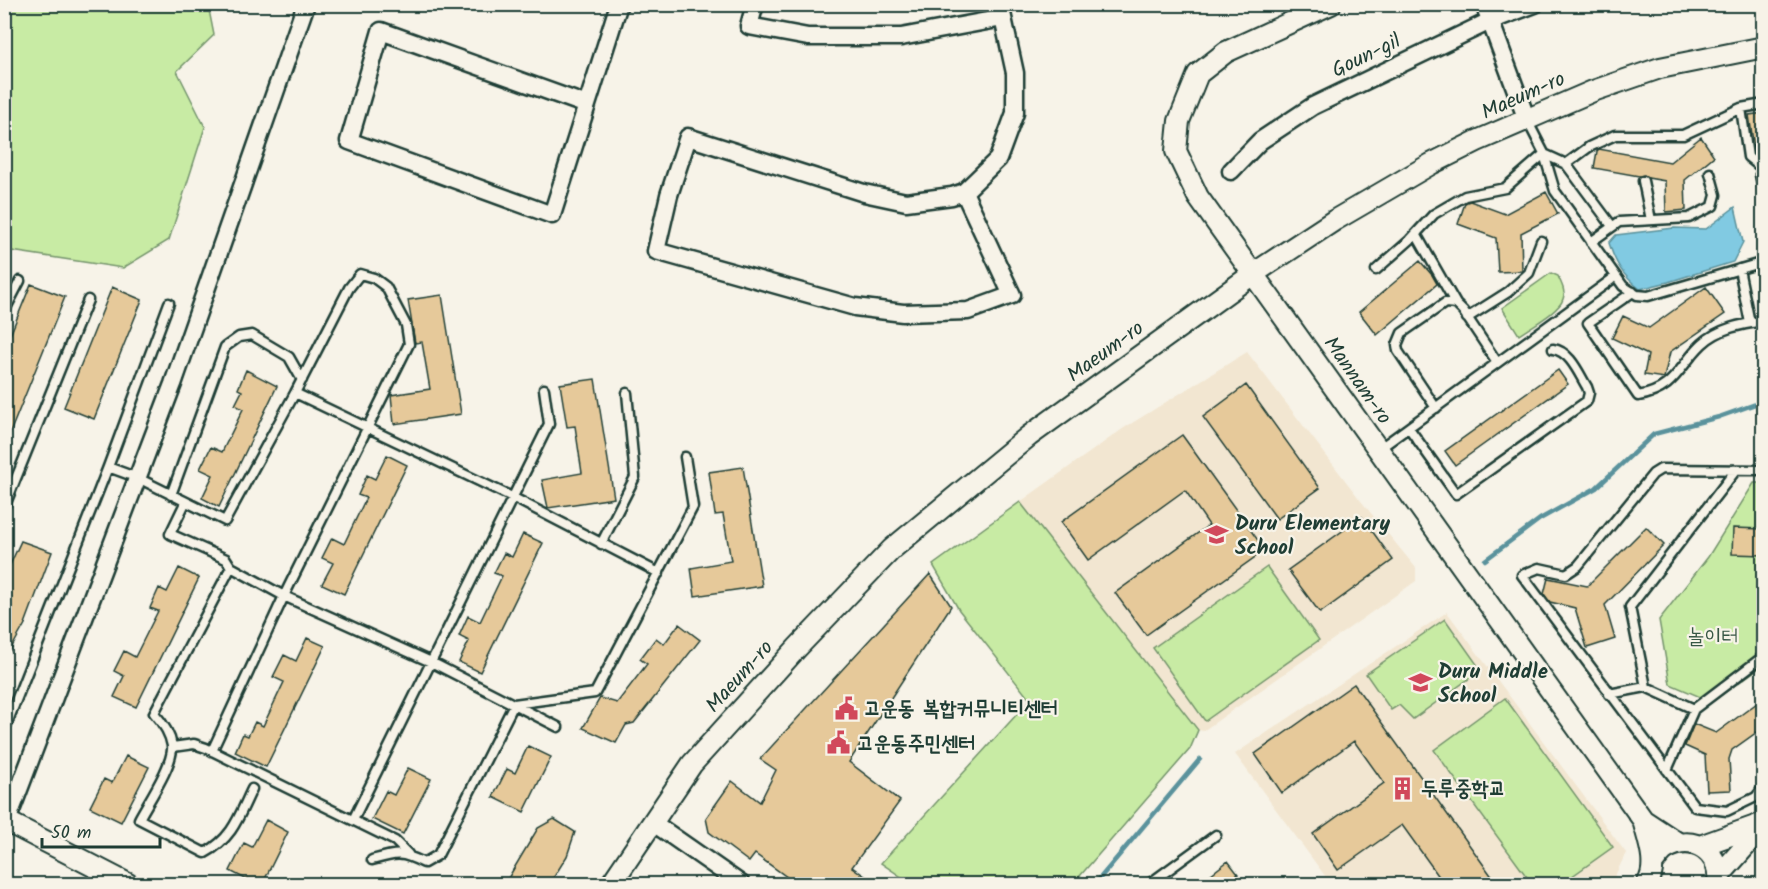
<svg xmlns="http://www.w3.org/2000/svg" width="1768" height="889" font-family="Kalam,'Poor Story',sans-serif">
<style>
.built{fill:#f2e6d1}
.green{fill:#c8eba4;stroke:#74946c;stroke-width:1.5}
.water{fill:#81cae2;stroke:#5a929c;stroke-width:1.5}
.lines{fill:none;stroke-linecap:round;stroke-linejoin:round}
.stream{stroke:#5a929c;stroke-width:4.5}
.building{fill:#e6c99a;stroke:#1f3d34;stroke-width:1.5}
.service-casing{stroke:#1f3d34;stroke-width:13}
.minor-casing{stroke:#1f3d34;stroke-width:21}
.tertiary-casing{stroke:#1f3d34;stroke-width:24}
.service{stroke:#f7f3e8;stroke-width:8}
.minor{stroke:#f7f3e8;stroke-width:16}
.tertiary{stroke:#f7f3e8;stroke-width:20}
.labels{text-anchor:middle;stroke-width:4.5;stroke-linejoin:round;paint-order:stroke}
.street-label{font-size:21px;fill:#1f3d34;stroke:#f7f3e8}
.poi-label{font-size:21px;font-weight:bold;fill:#1f3d34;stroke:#f7f3e8;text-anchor:start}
.park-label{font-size:21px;fill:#385745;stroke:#f7f3e8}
</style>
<rect width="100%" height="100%" fill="#f7f3e8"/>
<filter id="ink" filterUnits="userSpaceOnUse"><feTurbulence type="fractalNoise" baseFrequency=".0167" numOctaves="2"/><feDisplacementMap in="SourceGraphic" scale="12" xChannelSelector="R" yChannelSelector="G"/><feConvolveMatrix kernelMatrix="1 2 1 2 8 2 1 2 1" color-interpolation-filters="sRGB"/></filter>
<g filter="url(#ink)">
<!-- built -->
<path class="built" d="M1247,352L1361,501L1416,568V581L1203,731L1198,730L1020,502L1124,428Z
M1447,612L1626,853L1613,880L1606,884H1331L1235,754Z"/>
<!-- green -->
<path class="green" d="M4,5H208L214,35L177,71L205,127L169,240L123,268L5,250Z
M1551,273L1558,276C1561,283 1566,291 1563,299C1560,311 1530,327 1519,335L1502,308Z
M1754,483H1763V665L1712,702L1670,684L1659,620L1708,557Z
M1020,502L1198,730L1190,749L1073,884H912L881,863L1030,700L959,610L933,565Z
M1267,567L1319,640L1205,721L1153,648Z
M1445,619L1481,670L1413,719L1399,705L1391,710L1366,674Z
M1505,698L1613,847L1561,884H1532L1434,750Z"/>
<!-- water -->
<path class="water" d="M1735,207L1743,242L1733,262L1668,282L1640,289C1623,276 1615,263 1609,243L1616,235L1674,228L1706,229Z"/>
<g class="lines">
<!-- stream -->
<path class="stream" d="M1485,560L1540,519L1596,488L1654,434L1719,417L1764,401
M1095,884L1200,759"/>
</g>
<!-- building -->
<path class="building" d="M1764,113V161H1763L1755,154L1749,115Z
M1701,137L1714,156L1685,180L1686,210L1666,212L1665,181L1648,178L1644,175L1639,176L1594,168L1597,151L1599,149L1670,162Z
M1546,192L1558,214L1521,233L1522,271L1498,272L1496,238L1458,224L1465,203L1467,202L1470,201L1505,214Z
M1420,261L1432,275L1437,284L1377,335L1359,312Z
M31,284L65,297L5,445L4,350Z
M112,287L142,300L94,419L64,407Z
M1706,287L1725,314L1670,352L1664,378L1644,375L1648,355L1612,338L1623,316L1649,328Z
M442,295L461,414L394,424L391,395L430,389L422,342L415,343L408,300Z
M246,370L277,386L219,507L202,498L213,475L200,469L211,447L222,452L243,409L235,405L242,391L238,389Z
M1558,370L1568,384L1455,465L1445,451Z
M595,379L614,498L548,508L542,480L582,473L575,426L567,427L560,384Z
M1246,385L1320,488L1277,519L1203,417Z
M1182,435L1265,550L1146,635L1115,593L1209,525L1185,490L1088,560L1061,522Z
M387,455L407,465L344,594L322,584L333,563L322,558L332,538L344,544L366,498L358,495L367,475L375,479Z
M743,467L762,586L695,596L691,568L731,561L723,514L715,515L709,472Z
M1362,517L1393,560L1320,613L1288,570Z
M1646,527L1664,545L1605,605L1615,639L1587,648L1575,608L1550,602L1544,594L1548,578L1587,586Z
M1733,528L1764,529V555L1732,554Z
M523,534L543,543L480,672L459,662L469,641L459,636L468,616L480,622L502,576L494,573L504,553L512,557Z
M21,541L52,552L25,624L4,661V578Z
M179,568L199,578L136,707L114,697L124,676L114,671L124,651L135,657L158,611L150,608L159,588L167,592Z
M930,574L951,606L849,762L900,801L852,867L878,885H798L755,854L749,862L709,832L706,818L732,781L760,802L776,770L760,759Z
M679,624L700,640L634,723L626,725L616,743L583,728L600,698L617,703L647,664L640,659L656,638L664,644Z
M307,638L325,646L266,767L235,752L243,734L248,736L255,722L263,726L284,682L273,677L284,655L296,661Z
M1354,684L1498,885H1445L1402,825L1338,870L1313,834L1384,783L1354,741L1282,793L1255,754Z
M1764,698V727L1732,750L1729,759L1731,790L1707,791L1705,755L1685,746L1694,724L1716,733Z
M528,746L551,757L524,812L493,797L507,769L515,773Z
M126,756L149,767L121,822L90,807L104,779L112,783Z
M408,768L431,779L403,834L372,819L386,791L394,795Z
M554,819L575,832L567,856L549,885H504L538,828Z
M266,820L288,832L262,885H257L230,871L244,843L252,847Z
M1228,861L1238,874L1224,885H1197Z"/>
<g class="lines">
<defs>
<path id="service" d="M1741,108L1748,157L1764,170
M1527,120L1546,157
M1544,154L1555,191L1623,286L1637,295L1648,296L1764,262
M1544,154L1566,164L1612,226
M1566,164L1589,147L1615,135H1683L1741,108L1764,104
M1764,171L1760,175L1764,192
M1643,181L1651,220
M1416,234L1456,304
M1591,242L1619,222L1689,218L1713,206L1716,195L1710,173
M1739,269L1750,323
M1376,270L1410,240L1434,214L1465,196L1505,188L1544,154
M1633,292L1588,323L1638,396C1675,390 1679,366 1702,344C1719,328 1742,324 1764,321
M4,312L20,281
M1467,318L1508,292L1529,273L1541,241
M295,393L512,497L659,573
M1436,408L1398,351L1397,345L1402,333L1445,303L1456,304L1463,311L1497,362
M1409,428L1456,494L1587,401L1589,393L1587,387C1579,374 1570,351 1553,349
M1379,449L1611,280
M108,467L138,478L225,521L295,393L349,288L360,274L374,278L386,287L406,325L409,344L284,596L212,751
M1764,470L1661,469L1653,474L1578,566L1566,574L1539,568L1522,575L1695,807L1727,811L1756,797L1764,787
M171,495L225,347L239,337L252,335L289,357L302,380
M185,503L170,534L226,559L231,567L284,596L431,662L558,727
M4,508L88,300
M601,544L635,477L627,393
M231,567L154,713C163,723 170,733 172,746C174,763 148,802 139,819L205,853C233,838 239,816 252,789
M1646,687L1630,607L1736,470
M1609,694L1646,687L1694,709
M514,704L595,693L693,507L685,457
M4,731L108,467L169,303
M173,747L194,744L206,748L395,841L408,854
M1667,770L1694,709L1764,656
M353,820L549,424L544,389
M372,860C396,853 401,851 424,863L438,855L514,704
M1149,884L1216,835"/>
<path id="minor" d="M755,4L749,26L808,37H901L1003,18
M1484,4L1527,120
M587,105L381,31L349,141L552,215L619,4
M1231,171L1260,141L1313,106L1490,21L1535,4
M964,192L1012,295L968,311L903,313L855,307L656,251L669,195L688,137L864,193L906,202L952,196L964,192L998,159L1015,113V73L1000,4
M652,822L741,884
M4,829L173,384L306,4"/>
<path id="tertiary" d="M1331,4L1226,52L1198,74L1179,121L1176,151L1198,197L1643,820L1678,843
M4,820L128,884
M1643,820C1648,840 1659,866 1647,884
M1700,846L1764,823
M1653,863C1657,858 1661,852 1666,849C1694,833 1722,853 1718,884
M1719,876L1764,825
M611,884L692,764L797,648L892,549L1029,436L1253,274L1335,220L1431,164L1477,141L1593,91L1660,68L1764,47"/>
</defs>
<!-- service casing -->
<use href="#service" class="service-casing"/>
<!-- minor casing -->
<use href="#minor" class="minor-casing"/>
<!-- tertiary casing -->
<use href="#tertiary" class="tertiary-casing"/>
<!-- service -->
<use href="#service" class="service"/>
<!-- minor -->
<use href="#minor" class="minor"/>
<!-- tertiary -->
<use href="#tertiary" class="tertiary"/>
</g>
</g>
<!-- icons -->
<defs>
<symbol id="school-bare" viewBox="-9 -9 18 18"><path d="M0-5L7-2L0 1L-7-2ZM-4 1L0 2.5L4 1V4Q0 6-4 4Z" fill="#d1495b" stroke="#f7f3e8" stroke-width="2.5" paint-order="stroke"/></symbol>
<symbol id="civic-bare" viewBox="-9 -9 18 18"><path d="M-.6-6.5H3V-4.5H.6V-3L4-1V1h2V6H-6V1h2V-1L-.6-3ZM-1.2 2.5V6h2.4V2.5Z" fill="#d1495b" stroke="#f7f3e8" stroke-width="2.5" paint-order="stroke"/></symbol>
<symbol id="building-bare" viewBox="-9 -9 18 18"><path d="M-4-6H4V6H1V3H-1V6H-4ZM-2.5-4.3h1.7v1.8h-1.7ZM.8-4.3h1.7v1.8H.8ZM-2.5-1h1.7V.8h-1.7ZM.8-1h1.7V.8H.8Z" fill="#d1495b" stroke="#f7f3e8" stroke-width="2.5" paint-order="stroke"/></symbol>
</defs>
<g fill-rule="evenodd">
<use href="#school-bare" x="1200" y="518" width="33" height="33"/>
<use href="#school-bare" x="1404" y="666" width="33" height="33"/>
<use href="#civic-bare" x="830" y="692" width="33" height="33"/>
<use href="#civic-bare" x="822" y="726" width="33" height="33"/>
<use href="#building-bare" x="1386" y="772" width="33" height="33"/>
</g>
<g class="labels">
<!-- street labels -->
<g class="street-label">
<text transform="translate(1366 55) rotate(-26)" y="7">Goun-gil</text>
<text transform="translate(1523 95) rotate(-24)" y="7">Maeum-ro</text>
<text transform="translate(1105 351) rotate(-36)" y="7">Maeum-ro</text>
<text transform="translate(1358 380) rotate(55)" y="7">Mannam-ro</text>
<text transform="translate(739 676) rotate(-48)" y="7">Maeum-ro</text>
</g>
<!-- poi labels -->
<g class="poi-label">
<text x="1235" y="530">Duru Elementary<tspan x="1235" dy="24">School</tspan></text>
<text x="1438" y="678">Duru Middle<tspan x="1438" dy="24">School</tspan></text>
<text x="864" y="715">고운동 복합커뮤니티센터</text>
<text x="857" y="750">고운동주민센터</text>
<text x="1421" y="795">두루중학교</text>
</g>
<!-- park labels -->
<g class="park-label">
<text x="1713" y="643">놀이터</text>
</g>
</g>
<!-- margin -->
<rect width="1768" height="889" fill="none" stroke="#f7f3e8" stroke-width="24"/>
<rect x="12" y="12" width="1744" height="865" fill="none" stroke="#1f3d34" stroke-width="2" filter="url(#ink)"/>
<!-- scale -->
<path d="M42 838v9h118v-9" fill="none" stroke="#1f3d34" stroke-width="3"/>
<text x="51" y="838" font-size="18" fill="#1f3d34" stroke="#f7f3e8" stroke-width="4.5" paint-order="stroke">50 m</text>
</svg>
